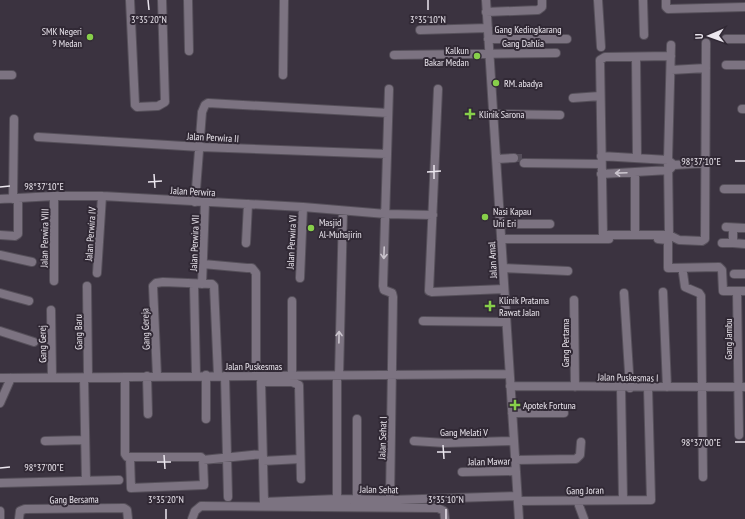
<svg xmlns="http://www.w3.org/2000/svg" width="745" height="519" font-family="'PT Sans Narrow',sans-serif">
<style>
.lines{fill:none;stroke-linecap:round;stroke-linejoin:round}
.minor-tunnel{stroke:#554e5a;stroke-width:8;stroke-dasharray:8 4;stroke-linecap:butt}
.minor-casing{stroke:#56505a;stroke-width:10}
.minor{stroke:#7c7381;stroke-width:8}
.oneway{stroke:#cac4cd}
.ticks{fill:none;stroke:#ebe6ee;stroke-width:1.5}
.poi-dot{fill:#87cf4a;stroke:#312935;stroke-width:1.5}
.labels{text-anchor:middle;stroke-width:4;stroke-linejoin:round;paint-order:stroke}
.street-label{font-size:10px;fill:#ebe6ee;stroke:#312935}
.poi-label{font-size:10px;fill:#ebe6ee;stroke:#312935;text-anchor:start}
.ticks-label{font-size:10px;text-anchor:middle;fill:#ebe6ee;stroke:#312935;stroke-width:4;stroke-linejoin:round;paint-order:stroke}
</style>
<rect width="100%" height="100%" fill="#3b3340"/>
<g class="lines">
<!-- minor-tunnel -->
<path class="minor-tunnel" d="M514,158H524"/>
<defs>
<path id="minor" d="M130,0L135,105L137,107L158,106L165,102L162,0
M188,0L189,51
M486,0L519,519
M598,0L601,47
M643,0L644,35
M666,0V7L668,9L745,7
M486,12L538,10L542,7V0
M420,30L488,28
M488,39H567
M726,39H745
M394,55L556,53
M671,56L605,57L600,60L603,235H669L679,240L702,241L705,239L706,43
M636,57L637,157
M726,65H745
M671,70L706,68
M0,75H12
M283,75L284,0
M389,89L383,286L384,290L392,293L393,297L390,500
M438,89L429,291L432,292L504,289
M573,98L600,96
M742,109H745
M493,114L560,115
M38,137L200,147L387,154
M601,156L668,160L674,165L706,163
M497,159L514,158
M524,163L601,164
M601,174L669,170L671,168
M724,189H745
M0,199L54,196H102L303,207L386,214L433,215
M13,199L14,119
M195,202L202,112L205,105L208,103L388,113
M500,224H550
M726,227L745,228
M0,235L15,236L18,234V198
M635,235V172
M669,235L668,160L671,45
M501,239H609
M658,239L668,240V268L719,267L722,270L723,291H745
M246,243L248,204
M722,243H733V228
M733,243L745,244
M0,255L32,262
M203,264L247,268H252L256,273V375
M503,268L568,271
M97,273L102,196
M683,273L685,287L699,293L701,296L703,477
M734,274H745
M300,278L303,207
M54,281V196
M202,284L205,202
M194,285L196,375
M87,286L88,377
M737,291L739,435
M663,292L667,387
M0,293L29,301
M624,293L630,388
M574,300L575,387
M292,301V376
M51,310L52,377
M423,321L506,322
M0,331L34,342
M147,376L148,414
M157,376L153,286L156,283L163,282L212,284L214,286L218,375
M225,376L228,497
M339,376L343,211
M125,377V454L127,457H201L203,460L204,485L131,488L130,458
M0,378L509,374
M84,378L86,481
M510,386L745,387
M621,388L623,499
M0,403L11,378
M512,413H564
M206,419V375
M357,419V499
M45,441L84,440
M414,441L445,443L513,441
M203,460L262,454
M515,460L576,459L580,455L581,442
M263,461L300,459
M462,472L516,471
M301,479L299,385L292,382H261L264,502L337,499L390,500L517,496
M0,483L119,480
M337,499V376
M577,500L584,519
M518,501L651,500L648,388
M0,511V519
M19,519L20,511L25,509L124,508L127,510L128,519
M192,519L195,511L201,506L438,508L444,511L445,519"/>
</defs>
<!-- minor casing -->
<use href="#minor" class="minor-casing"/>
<!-- minor -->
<use href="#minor" class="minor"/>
</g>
<!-- one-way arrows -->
<defs><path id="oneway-shaft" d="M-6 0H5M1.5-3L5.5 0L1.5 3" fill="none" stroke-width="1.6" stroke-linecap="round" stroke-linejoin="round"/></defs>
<g class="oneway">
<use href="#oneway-shaft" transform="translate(621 173) rotate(178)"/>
<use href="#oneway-shaft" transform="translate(384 253) rotate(92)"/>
<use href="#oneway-shaft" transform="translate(339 337) rotate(-89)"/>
</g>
<!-- ticks -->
<path class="ticks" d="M148,0L149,10M428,0V10M735,161H745M434,165V179M427,172L441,171M154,174L155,188M148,182L162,181M0,187L10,186M735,442H745M443,445L444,459M437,452H451M164,455L165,469M157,462H171M0,468L10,467M166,509V519M446,509V519"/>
<!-- markers -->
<g class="poi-dot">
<circle cx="90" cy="37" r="4"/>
<circle cx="477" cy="56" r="4"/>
<circle cx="496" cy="83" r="4"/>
<path d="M468 108h4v4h4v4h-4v4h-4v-4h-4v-4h4z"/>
<circle cx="485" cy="217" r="4"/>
<circle cx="311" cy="228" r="4"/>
<path d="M488 300h4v4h4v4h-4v4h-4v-4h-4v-4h4z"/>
<path d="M513 399h4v4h4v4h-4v4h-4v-4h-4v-4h4z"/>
</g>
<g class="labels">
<!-- street labels -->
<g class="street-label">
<text x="528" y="33">Gang Kedingkarang</text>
<text x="523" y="47">Gang Dahlia</text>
<text transform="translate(213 137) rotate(3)" y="4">Jalan Perwira II</text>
<text transform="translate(193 191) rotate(3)" y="4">Jalan Perwira</text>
<text transform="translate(90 234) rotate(-86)" y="4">Jalan Perwira IV</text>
<text transform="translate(44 238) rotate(-89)" y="4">Jalan Perwira VIII</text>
<text transform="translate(291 242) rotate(-87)" y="4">Jalan Perwira VI</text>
<text transform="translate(194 243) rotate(-88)" y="4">Jalan Perwira VII</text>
<text transform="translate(492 260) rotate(-93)" y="4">Jalan Amal</text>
<text transform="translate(145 329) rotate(-92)" y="4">Gang Gereja</text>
<text transform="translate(78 332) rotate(-91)" y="4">Gang Baru</text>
<text transform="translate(728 339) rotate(-90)" y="4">Gang Jambu</text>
<text transform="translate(565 343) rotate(-90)" y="4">Gang Pertama</text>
<text transform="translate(42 344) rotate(-91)" y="4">Gang Gerej</text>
<text x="254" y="370">Jalan Puskesmas</text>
<text transform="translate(628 377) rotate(1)" y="4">Jalan Puskesmas I</text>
<text x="464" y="436">Gang Melati V</text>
<text transform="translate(382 438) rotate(-88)" y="4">Jalan Sehat I</text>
<text transform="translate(489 461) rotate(-1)" y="4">Jalan Mawar</text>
<text transform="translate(379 489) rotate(1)" y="4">Jalan Sehat</text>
<text transform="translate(585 490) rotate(-1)" y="4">Gang Joran</text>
<text transform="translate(74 499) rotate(-1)" y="4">Gang Bersama</text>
</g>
<!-- poi labels -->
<g class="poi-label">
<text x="82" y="35" text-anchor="end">SMK Negeri<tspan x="82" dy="12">9 Medan</tspan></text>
<text x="469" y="54" text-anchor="end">Kalkun<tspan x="469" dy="12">Bakar Medan</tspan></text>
<text x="504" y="87">RM. abadya</text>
<text x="479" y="118">Klinik Sarona</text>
<text x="493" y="215">Nasi Kapau<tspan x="493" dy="12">Uni Eri</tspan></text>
<text x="319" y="226">Masjid<tspan x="319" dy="12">Al-Muhajirin</tspan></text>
<text x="499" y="304">Klinik Pratama<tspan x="499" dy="12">Rawat Jalan</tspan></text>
<text x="523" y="409">Apotek Fortuna</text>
</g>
</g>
<g class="ticks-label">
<text x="149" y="23">3°35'20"N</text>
<text x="428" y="23">3°35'10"N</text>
<text x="701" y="165">98°37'10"E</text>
<text x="44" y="190">98°37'10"E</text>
<text x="701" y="446">98°37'00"E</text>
<text x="44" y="471">98°37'00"E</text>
<text x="166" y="503">3°35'20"N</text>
<text x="446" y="503">3°35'10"N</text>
</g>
<!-- north arrow -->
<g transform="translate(709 36) rotate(268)" stroke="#312935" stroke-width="3" paint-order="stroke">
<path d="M0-3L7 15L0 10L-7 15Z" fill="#ebe6ee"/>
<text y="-6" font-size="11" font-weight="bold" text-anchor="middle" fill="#ebe6ee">U</text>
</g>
</svg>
